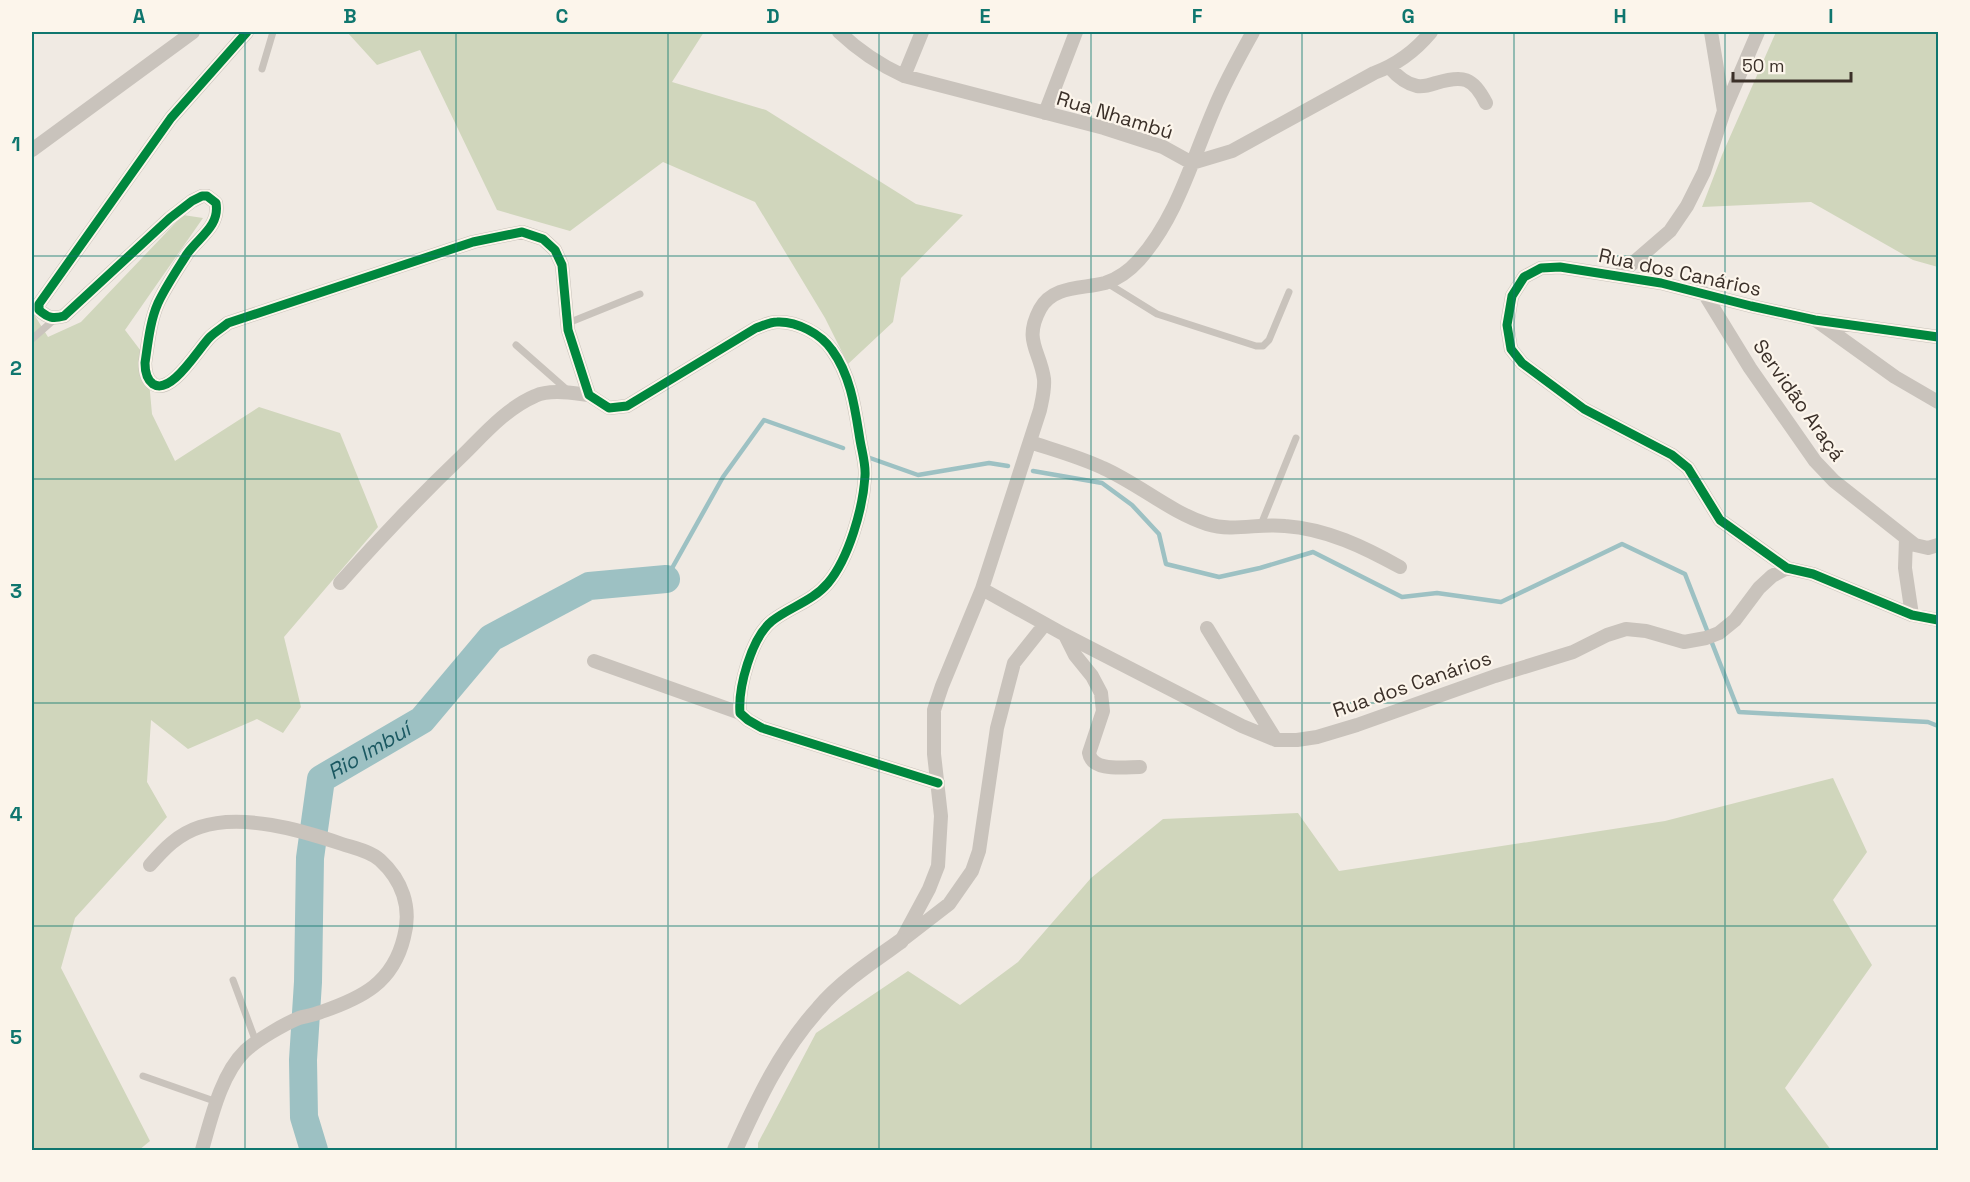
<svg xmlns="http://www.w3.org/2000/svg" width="1970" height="1182" font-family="'Space Grotesk',sans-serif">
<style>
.green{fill:#d0d6bc}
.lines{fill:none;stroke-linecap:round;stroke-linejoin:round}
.stream{stroke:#9dc1c3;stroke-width:4.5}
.river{stroke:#9dc1c3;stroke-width:28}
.service{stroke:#c9c3bc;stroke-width:7}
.minor{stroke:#c9c3bc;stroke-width:14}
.tertiary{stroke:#c9c3bc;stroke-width:16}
.cycleway-casing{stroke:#fcf5eb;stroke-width:13}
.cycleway{stroke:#00873e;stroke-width:9}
.grid{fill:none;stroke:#0f766e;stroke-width:1.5;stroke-opacity:0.55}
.labels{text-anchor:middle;stroke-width:4.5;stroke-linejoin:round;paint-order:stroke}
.street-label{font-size:20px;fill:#3b3029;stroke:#fcf5eb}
.water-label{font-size:21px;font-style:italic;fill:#1a5861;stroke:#fcf5eb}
.neatline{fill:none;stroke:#0f766e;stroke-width:2}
.grid-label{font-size:20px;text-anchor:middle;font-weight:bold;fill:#0f766e}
</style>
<rect width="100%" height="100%" fill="#f0eae3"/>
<!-- green -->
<path class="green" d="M347,32H704L672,82L766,110L916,204L963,215L901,278L893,322L848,364L825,318L755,202L663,162L570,231L497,210L420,50L377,65Z
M1776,32H1938V267L1913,260L1811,202L1702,207L1722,155Z
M183,215L203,218L125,330L147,359L152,414L175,461L259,407L340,433L378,527L284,637L301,707L283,733L257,719L188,749L151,720L147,782L167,817L75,918L61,968L150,1141L139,1150H32V311L48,337L81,322Z
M1833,778L1867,852L1833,900L1872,965L1785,1088L1831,1150H758V1143L816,1033L908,971L960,1005L1018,962L1091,878L1163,819L1298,813L1339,871L1665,821Z"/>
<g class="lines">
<!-- stream -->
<path class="stream" d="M870,458L918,475L989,463L1008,466
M1033,471L1102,483L1132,505L1159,534L1166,564L1219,577L1260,568L1313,552L1402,597L1437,593L1501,602L1622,544L1685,574L1739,712L1928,722L1938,726
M666,579L723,477L764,420L843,448"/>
<!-- river -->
<path class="river" id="s1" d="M314,1150L304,1117L303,1060L308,982L310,858L321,779L422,720L491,638L589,586L666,579"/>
<!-- service -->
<path class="service" d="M262,69L273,32
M1107,283L1157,314L1256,346H1263L1269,340L1289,292
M568,323L640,294
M32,339L56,318
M516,345L566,389
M1260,527L1296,438
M233,980L256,1042
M143,1076L217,1102"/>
<!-- minor -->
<path class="minor" d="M247,32L171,118L39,304V310C48,318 53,319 64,316L170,218L192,201L202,196H207L216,203C220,226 199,237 187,254C177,270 166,286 158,303C150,321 148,343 145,363C145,370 146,379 153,384C171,396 198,349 210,337C215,332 222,328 228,323L473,242L522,232L543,239L555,250L562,265L568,330L589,395L609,408L627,406L756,328C762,326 770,322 777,322C797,321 821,334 832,350C851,376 855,409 860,440C862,452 866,465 865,476C863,508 849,558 828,583C813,601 790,607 772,621C751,638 738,688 740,713L748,720L762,728L938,783
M839,32C858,50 880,65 904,76L1104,128L1163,147L1192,163L1232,151L1374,73C1396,65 1416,50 1431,32
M1711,32L1724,111
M1389,67C1396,75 1406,84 1417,86C1423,87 1430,85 1436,83C1463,75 1473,77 1486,103
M904,76L922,32
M1045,113L1076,32
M32,150L193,32
M1618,276L1670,231L1687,206L1704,172L1724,111L1758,32
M1704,293L1750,368L1815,461L1834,481L1915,545L1928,548L1938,545
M1817,321L1895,377L1938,402
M1938,337L1815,320L1751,306L1661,283L1560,267L1541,268L1524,277L1512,296L1507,325L1511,349L1522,363L1584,409L1672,455L1688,468L1720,520L1787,568L1813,574L1912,615L1938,620
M1030,442C1054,450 1080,457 1103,468C1139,484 1170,512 1207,524C1233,532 1259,523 1285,526C1327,529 1364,547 1400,567
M1906,538L1905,568L1912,615
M340,583C380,538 421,495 464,454C485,433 507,408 535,396C550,389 572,393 589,395
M982,589L1065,635L1242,726L1276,740H1297L1317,737L1357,725L1495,676L1573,652L1607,635L1626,629L1646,631L1684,642L1706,638L1719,633L1735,620L1759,588L1772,576L1787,568
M1207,628L1276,740
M1065,635L1075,655L1092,676L1101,693L1103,711L1089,753C1092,772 1124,767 1140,767
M594,661L740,713
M150,865C164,849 178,834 200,827C242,813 301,830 342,844C354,848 370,851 380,860C402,880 412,907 404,937C393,983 362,998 321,1012C314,1015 306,1016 299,1018C284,1024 257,1040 245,1051C221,1074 211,1119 202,1150
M905,938L949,904L972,871L979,851L997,728L1014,663L1045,624
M901,941L929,889L938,866L941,816L934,754V710L942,686L982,589L1040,410C1042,400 1045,390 1044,379C1040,350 1023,341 1040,309C1053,285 1083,289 1105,283C1118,279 1130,270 1139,260C1177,217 1192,160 1214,109C1225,82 1239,57 1253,32"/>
<!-- tertiary -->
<path class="tertiary" d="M735,1150C758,1099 781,1050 819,1008C842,981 873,961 901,941"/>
<defs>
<path id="cycleway" d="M247,32L171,118L39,304V310C48,318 53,319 64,316L170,218L192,201L202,196H207L216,203C220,226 199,237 187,254C177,270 166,286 158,303C150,321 148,343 145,363C145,370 146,379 153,384C171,396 198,349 210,337C215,332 222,328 228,323L473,242L522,232L543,239L555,250L562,265L568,330L589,395L609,408L627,406L756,328C762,326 770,322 777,322C797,321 821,334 832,350C851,376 855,409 860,440C862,452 866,465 865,476C863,508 849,558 828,583C813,601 790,607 772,621C751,638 738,688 740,713L748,720L762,728L938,783
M1938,337L1815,320L1751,306L1661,283L1560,267L1541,268L1524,277L1512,296L1507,325L1511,349L1522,363L1584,409L1672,455L1688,468L1720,520L1787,568L1813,574L1912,615L1938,620"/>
</defs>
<!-- cycleway casing -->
<use href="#cycleway" class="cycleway-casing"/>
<!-- cycleway -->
<use href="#cycleway" class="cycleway"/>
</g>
<!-- grid -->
<path class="grid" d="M245,32V1150M456,32V1150M668,32V1150M879,32V1150M1091,32V1150M1302,32V1150M1514,32V1150M1725,32V1150M32,256H1938M32,479H1938M32,703H1938M32,926H1938"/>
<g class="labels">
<!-- street labels -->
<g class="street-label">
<text transform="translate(1115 115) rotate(17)" y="7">Rua Nhambú</text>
<text transform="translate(1680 272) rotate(12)" y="7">Rua dos Canários</text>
<text transform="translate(1799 400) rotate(55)" y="7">Servidão Araçá</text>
<text transform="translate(1412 684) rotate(-19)" y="7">Rua dos Canários</text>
</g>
<!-- water labels -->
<g class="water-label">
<text dy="7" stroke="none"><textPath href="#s1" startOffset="429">Rio Imbuí</textPath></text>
</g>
</g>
<!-- border -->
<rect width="1970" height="1182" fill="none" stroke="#fcf5eb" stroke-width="66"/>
<!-- scale -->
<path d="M1733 72v9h118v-9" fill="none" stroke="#3b3029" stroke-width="3"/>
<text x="1742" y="72" font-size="18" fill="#3b3029" stroke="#fcf5eb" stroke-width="4.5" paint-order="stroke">50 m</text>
<rect x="33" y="33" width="1904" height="1116" class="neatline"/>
<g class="grid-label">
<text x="139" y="23">A</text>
<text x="350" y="23">B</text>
<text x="562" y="23">C</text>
<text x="773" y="23">D</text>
<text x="985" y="23">E</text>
<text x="1197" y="23">F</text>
<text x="1408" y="23">G</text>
<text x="1620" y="23">H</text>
<text x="1831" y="23">I</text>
<text x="16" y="151">1</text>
<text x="16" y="375">2</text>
<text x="16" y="598">3</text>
<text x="16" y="821">4</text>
<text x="16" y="1044">5</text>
</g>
</svg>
